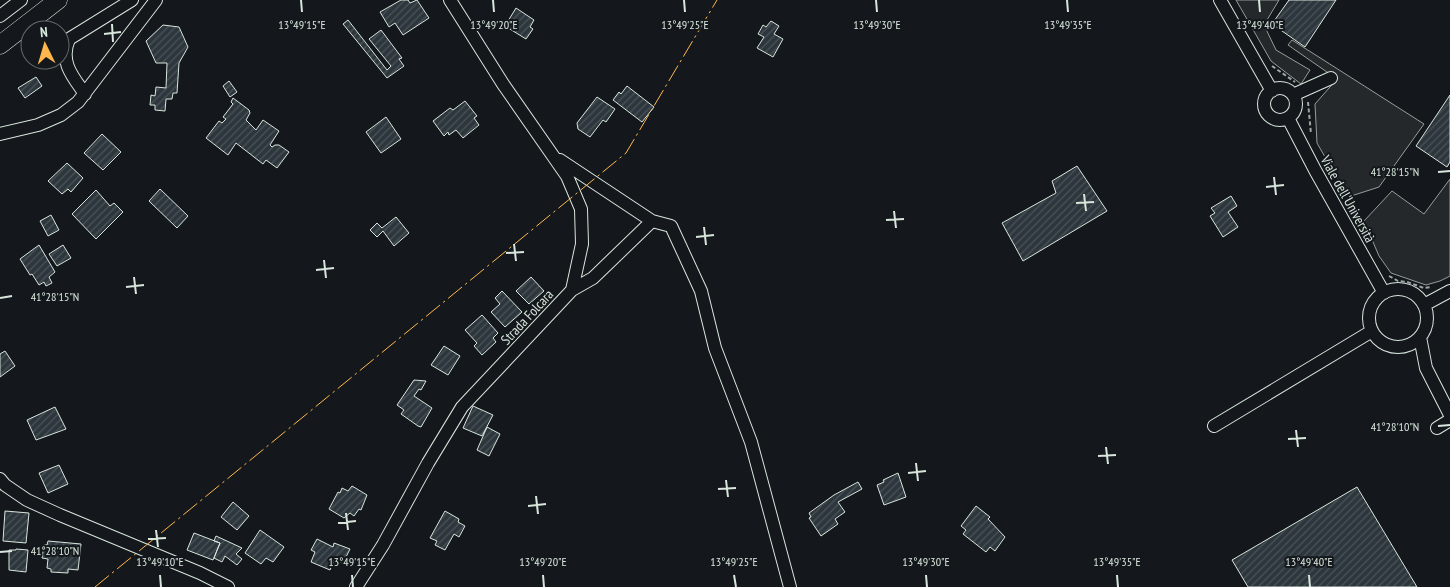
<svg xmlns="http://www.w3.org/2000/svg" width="1450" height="587" font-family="'PT Sans Narrow',sans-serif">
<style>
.parking{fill:#24282b;stroke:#939e99}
.building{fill:url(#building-hatch);stroke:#d8e6dc}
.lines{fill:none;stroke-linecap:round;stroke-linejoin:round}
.minor-casing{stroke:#d8e6dc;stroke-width:14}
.highway-casing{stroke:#d8e6dc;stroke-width:19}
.path{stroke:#9da8a2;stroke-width:2;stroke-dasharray:4 2.5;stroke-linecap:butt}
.minor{stroke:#14181c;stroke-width:12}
.highway{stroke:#14181c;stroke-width:18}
.power{stroke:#ffb74d;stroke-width:1;stroke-dasharray:18 4 2.5 4;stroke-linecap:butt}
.ticks{fill:none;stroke:#d8e6dc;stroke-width:2}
.labels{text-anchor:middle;stroke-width:4;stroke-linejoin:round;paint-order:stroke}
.street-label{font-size:14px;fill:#d8e6dc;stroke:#14181c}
.ticks-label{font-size:12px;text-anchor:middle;fill:#d8e6dc;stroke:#14181c;stroke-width:4;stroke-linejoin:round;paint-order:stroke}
</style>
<defs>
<pattern id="building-hatch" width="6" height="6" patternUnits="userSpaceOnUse" patternTransform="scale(1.25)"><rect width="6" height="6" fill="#2c363c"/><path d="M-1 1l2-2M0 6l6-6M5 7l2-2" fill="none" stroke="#4a5358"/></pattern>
</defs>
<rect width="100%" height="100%" fill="#14181c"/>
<!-- parking -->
<path class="parking" d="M1236,0H1279L1264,25L1276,50L1310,70L1301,84L1271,61Z
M1292,40L1424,124L1379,187L1348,197L1317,143L1315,104L1337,79L1288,45Z
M1450,179V276L1440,281L1426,285L1391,273L1379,256L1364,221L1392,191L1424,214Z"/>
<!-- building -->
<path class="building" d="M401,0H408L410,3L417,0L429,18L403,35L395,23L389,27L380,12Z
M1289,0H1336L1305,47L1272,24Z
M516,8L534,20L530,27L533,29L526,39L505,26Z
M348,20L387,70L391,66L369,39L381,30L402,58L399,59L404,66L387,78L343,24Z
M771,21L779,26L774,34L783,39L773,57L757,48L764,37L758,34L763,25L766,27Z
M163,25L179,27L188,47L179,63L177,93H173L172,99H166L165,111L155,110V105H150L151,95L155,96L156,87L166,88L167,63H156L146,41Z
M36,77L42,86L25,98L18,88Z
M229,81L237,92L230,97L223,86Z
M627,86L654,107L642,122L613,100L619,92L621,94Z
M1450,95V162L1447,167L1416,146Z
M597,97L615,109L606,122L603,120L590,137L578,129L577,123Z
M233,98L249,110L250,113L246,120L256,130L263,120L279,131L270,145L272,147L275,145H279L289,152L277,168L266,160L263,164L236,143L228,155L206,138L219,121L222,123L226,119L223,117L233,104L231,102Z
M465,101L477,116L474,118L479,125L463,138L456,130L449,135L448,132L444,136L433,121L450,108L453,110Z
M386,117L401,139L381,153L366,132Z
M102,134L121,152L103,170L84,153Z
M67,163L83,178L71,192L68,189L62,194L48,181Z
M1077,166L1107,211L1023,261L1002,223L1056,193L1052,181Z
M160,189L188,216L177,228L149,201Z
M96,190L110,206L114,203L123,212L96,239L72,214Z
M1231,196L1237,206L1228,212L1238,227L1223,237L1210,216L1215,213L1211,208Z
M51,215L59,230L48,236L40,221Z
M396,217L409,233L394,246L383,231L377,237L370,230L377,223L382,228Z
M39,245L55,272L49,277L52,283L46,286L44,282L39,285L32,274L30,275L20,259Z
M63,245L71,258L57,266L49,254Z
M531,277L544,291L529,304L516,291Z
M502,291L522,312L505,327L491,312L500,304L495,298Z
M482,315L498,333L493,338L496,342L482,355L474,346L477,343L465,330Z
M444,346L460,356L448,375L431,365Z
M5,351L15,366L0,377V354Z
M414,380L426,381L421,390L419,389L414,396L432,408L421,427L418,426L401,414L404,410L397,405Z
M473,406L493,415L482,436L463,428Z
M55,407L66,429L36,440L27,420Z
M487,427L500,434L489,456L477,450Z
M59,465L68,484L48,493L39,473Z
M898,473L906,497L884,505L877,485L884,482L883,480Z
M858,482L862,489L838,502L845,512L835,519L838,524L821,536L809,518L811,517L809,513L834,495Z
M352,486L367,495L361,510L359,509L354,516L350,513L344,518L329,509L338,492L340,493L342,488L348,491Z
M1357,487L1417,587H1248L1232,560Z
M233,502L249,516L237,530L221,517Z
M976,506L990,517L988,519L1005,537L995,551L990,547L986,552L963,534L966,530L961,526Z
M5,511L29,513L26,543L3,541Z
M445,511L459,519L458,522L465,526L459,537L454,534L445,550L435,545L437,541L430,538Z
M260,530L284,547L273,562L266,558L261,564L245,553Z
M194,533L220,543L213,560L187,550Z
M216,536L242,548L236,554L242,559L237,565L225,556L222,562L214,558L220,543L214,541Z
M317,539L333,547L334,543L350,549L343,563L335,559L330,570L311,562L315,552L311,550Z
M48,541L81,544L78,570L68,569V573L51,572V569L47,568L48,559L42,558L44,545H47Z
M16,549L28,550L26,572L9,570V550H16Z"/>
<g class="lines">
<defs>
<path id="minor" d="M1220,0L1272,91
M0,16L21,0
M1264 104a16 16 0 1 1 32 0a16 16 0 1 1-32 0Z
M85,94C73,77 59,62 69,39L132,0
M1293,95L1331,78
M1288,118L1315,170L1384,293
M0,134L38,125L61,115L78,102L156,0
M560,160L652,221L671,226L701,291L715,348L751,442L790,587
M1369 318a29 29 0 1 1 58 0a29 29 0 1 1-58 0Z
M572,290L593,278L652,221
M1424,305L1450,291
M1420,337L1426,368L1450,415
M1214,426L1372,331
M1437,428L1450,420
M0,479L5,485L27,500L60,515L200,573L228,587
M356,587L383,545L428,463L462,407L572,290L582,244L581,209L567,176L503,84L450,0"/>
<path id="highway" d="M0,45L58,0"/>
</defs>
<!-- minor casing -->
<use href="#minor" class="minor-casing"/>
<!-- highway casing -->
<use href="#highway" class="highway-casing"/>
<!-- path -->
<path class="path" d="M1272,66L1295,82
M1308,102L1311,134
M1346,199L1352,207L1363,229
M1389,276L1398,281L1407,282L1424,288L1432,287"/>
<!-- minor -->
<use href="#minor" class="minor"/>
<!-- highway -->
<use href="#highway" class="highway"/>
<!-- power -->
<path class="power" d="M95,587L626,153L717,0"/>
</g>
<!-- ticks -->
<path class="ticks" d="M301,0L302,12M493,0L494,12M684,0L685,12M876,0L877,12M1067,0L1068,12M1259,0L1260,12M112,24L113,42M104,34L121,32M1438,172L1450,171M1274,177L1276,195M1266,187L1284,185M1084,194L1086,211M1076,203L1094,202M894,211L896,228M886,220L904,219M704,227L706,245M696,237L714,235M514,244L516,261M506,253L524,252M324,260L326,278M316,270L334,268M134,277L136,294M126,287L144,285M0,298L12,296M1438,426L1450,425M1296,430L1298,447M1288,439L1306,438M1106,447L1108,464M1098,456L1116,455M916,463L918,481M908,473L926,471M726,480L728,497M718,489L736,488M536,496L538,514M528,506L546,504M346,513L348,530M338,523L356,521M156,530L158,547M148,539L166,538M0,552L12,551M160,575L161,587M352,575L353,587M543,575L544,587M734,575L736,587M926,575L927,587M1117,575L1118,587M1309,575L1310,587"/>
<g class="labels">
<!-- street labels -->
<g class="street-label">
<text transform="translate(1348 199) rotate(61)" y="5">Viale dell'Università</text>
<text transform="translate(527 317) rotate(-47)" y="5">Strada Folcara</text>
</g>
</g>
<g class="ticks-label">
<text x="302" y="29">13°49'15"E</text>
<text x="494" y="29">13°49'20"E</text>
<text x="685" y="29">13°49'25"E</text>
<text x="877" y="29">13°49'30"E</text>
<text x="1068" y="29">13°49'35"E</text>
<text x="1260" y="29">13°49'40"E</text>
<text x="1395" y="176">41°28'15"N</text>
<text x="55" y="301">41°28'15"N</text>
<text x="1395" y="431">41°28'10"N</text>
<text x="55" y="555">41°28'10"N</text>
<text x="160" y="566">13°49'10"E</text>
<text x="352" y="566">13°49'15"E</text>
<text x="543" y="566">13°49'20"E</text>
<text x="734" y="566">13°49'25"E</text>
<text x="926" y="566">13°49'30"E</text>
<text x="1117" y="566">13°49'35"E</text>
<text x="1309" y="566">13°49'40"E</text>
</g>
<!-- north arrow -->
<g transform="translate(45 45) rotate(355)"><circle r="24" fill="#14181c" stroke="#626a69"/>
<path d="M0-4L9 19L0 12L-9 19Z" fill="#ffb74d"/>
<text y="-8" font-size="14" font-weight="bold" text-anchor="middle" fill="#d8e6dc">N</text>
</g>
</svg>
